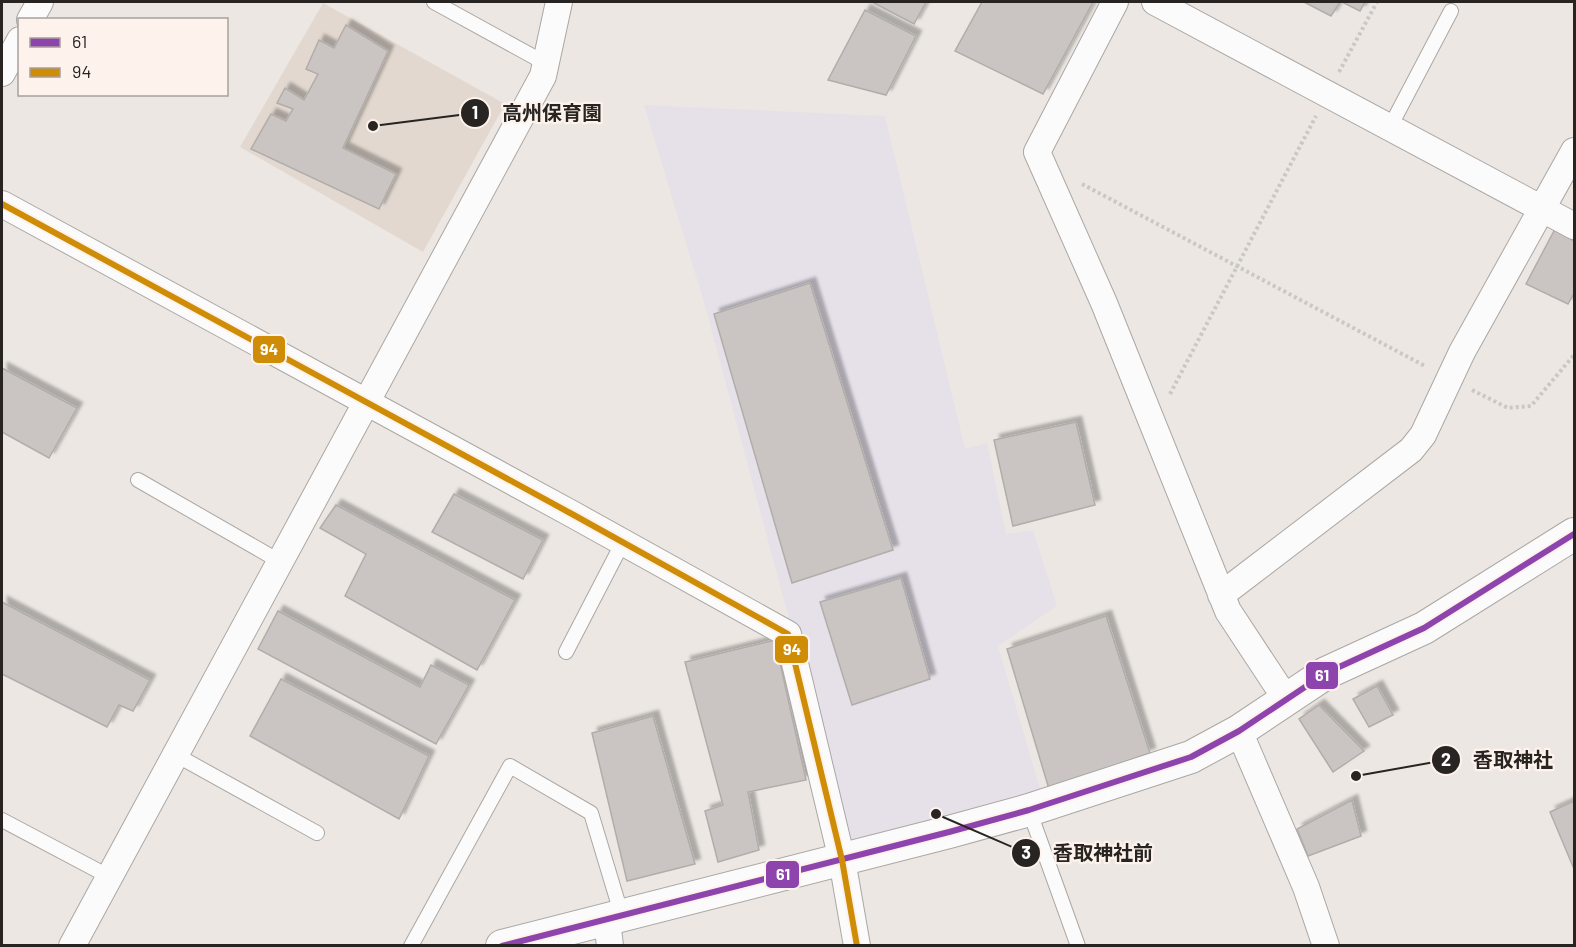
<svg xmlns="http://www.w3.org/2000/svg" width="1576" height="947" font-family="Barlow,'Noto Sans JP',sans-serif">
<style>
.built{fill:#e2d8cf}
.industrial{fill:#e6e0e9}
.building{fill:#cac5c2;stroke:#b1adaa;stroke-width:1.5;filter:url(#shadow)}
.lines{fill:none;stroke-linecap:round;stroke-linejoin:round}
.service-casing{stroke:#aba7a4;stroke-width:16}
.minor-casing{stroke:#aba7a4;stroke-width:28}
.tertiary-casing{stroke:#aba7a4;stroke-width:34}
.path{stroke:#cac8c6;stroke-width:4;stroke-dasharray:3 3;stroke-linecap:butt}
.service{stroke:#fcfbfb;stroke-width:14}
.minor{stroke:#fcfbfb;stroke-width:26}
.tertiary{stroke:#fcfbfb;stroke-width:32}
.bus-1-casing{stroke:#fdf3ec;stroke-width:10}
.bus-2-casing{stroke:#fdf3ec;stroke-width:10}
.bus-1{stroke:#8e44ad;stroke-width:6}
.bus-2{stroke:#ce8c07;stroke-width:6}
.leader{fill:none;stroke:#282422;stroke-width:2}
.callout-dot{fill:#282422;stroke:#fdf3ec;stroke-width:2}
.mark-label{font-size:18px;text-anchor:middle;font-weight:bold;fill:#fff}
.callout-label{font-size:20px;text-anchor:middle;font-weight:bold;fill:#282422;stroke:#fdf3ec;stroke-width:4.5;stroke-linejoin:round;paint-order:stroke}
.line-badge{stroke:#fdf3ec;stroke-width:2}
.badge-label{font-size:16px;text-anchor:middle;font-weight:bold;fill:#fff}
</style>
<defs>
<filter id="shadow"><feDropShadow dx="5.5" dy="-5.5" stdDeviation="1.5" flood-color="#0004"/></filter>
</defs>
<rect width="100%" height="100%" fill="#ece7e2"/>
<!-- built -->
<path class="built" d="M323,3L505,104L423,252L240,147Z"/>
<!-- industrial -->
<path class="industrial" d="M644,105L885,116L965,449L987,443L1006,534L1033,530L1057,606L998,646L1041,792L849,842L704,302Z"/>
<!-- building -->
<path class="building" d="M872,2H926L914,24Z
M982,2H1093L1043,94L955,51Z
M1304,2H1340L1331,16Z
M1342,2H1365L1360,11Z
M865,10L916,36L886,95L828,80Z
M346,25L388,51L343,148L396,174L379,209L251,149L271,114L286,121L293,109L277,103L285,88L304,100L318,74L306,69L319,40L334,48Z
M1555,229L1574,241V293L1568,304L1526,284Z
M810,283L893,550L792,583L714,314Z
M2,368L77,408L49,458L2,432Z
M1076,422L1095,505L1013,526L994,440Z
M454,494L543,540L523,579L432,532Z
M336,505L515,600L477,670L345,596L366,554L320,528Z
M901,578L930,679L852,705L820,602Z
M2,602L150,680L133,711L119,705L107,727L2,674Z
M278,611L420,687L431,665L469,685L436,744L258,649Z
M1106,616L1150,753L1049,789L1007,649Z
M775,640L806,780L748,792L759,850L718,862L705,811L723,805L685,662Z
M281,679L429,756L399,819L250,736Z
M1377,686L1393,715L1369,727L1353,699Z
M1319,705L1364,751L1333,772L1299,719Z
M653,716L695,864L627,881L592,733Z
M1352,800L1361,836L1308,856L1297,829Z
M1574,801V869L1550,812Z"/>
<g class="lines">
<defs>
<path id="service" d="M434,2L545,63
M1390,127L1451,11
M138,480L279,561
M566,652L623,542
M176,755L317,833
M1029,810L1078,946
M2,820L108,876
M411,946L510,766L591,813L622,916"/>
<path id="minor" d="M1115,2L1037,152L1104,303L1228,611L1286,699
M1155,2L1574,226
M30,20L40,2
M2,73L20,40
M2,204L572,514L788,634L842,860L857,946
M1221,595L1411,450L1423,435L1462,352L1574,151
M1239,731L1306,887L1326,946
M607,920L610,946
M72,946L543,76L559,2"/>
<path id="tertiary" d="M502,946L949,832L1029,810L1191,757L1239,731L1326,673L1424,628L1574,534"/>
</defs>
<!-- service casing -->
<use href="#service" class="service-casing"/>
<!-- minor casing -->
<use href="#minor" class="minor-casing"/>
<!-- tertiary casing -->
<use href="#tertiary" class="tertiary-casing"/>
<!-- path -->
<path class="path" d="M1339,72L1377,2
M1082,184L1425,366
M1472,390L1508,408L1531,406L1574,355
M1170,394L1316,116"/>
<!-- service -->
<use href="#service" class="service"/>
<!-- minor -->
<use href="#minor" class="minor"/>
<!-- tertiary -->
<use href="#tertiary" class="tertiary"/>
<defs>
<path id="bus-1" d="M502,946L949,832L1029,810L1191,757L1239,731L1326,673L1424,628L1574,534"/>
<path id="bus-2" d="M2,204L572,514L788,634L842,860L857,946"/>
</defs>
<!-- bus-1 casing -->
<use href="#bus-1" class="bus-1-casing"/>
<!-- bus-2 casing -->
<use href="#bus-2" class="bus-2-casing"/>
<!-- bus-1 -->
<use href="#bus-1" class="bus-1"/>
<!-- bus-2 -->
<use href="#bus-2" class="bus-2"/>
</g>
<!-- callouts -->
<path class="leader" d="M373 126L475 113M1356 776L1446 760M936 814L1026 853"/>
<g class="callout-dot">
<circle cx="373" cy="126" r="6"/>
<circle cx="1356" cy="776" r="6"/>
<circle cx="936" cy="814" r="6"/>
<circle cx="475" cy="113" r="15"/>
<circle cx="1446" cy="760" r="15"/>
<circle cx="1026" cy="853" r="15"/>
</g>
<g class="mark-label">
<text x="475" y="119">1</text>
<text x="1446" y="766">2</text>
<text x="1026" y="859">3</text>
</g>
<g class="callout-label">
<text x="552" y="120">高州保育園</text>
<text x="1513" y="767">香取神社</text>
<text x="1103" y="860">香取神社前</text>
</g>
<g class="line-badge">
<rect x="252" y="335" width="34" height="29" rx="6" fill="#ce8c07"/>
<rect x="774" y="635" width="35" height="29" rx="6" fill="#ce8c07"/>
<rect x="1305" y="661" width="34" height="29" rx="6" fill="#8e44ad"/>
<rect x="765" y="860" width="35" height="29" rx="6" fill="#8e44ad"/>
</g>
<g class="badge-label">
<text x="269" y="355">94</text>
<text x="792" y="655">94</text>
<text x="1322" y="681">61</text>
<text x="783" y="880">61</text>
</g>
<!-- border -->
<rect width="1576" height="947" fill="none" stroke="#282422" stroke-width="6"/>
<!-- legend -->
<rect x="18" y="18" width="210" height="78" fill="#fdf3ec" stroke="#a8a09b" stroke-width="1.5"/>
<rect x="30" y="38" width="30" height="9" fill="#8e44ad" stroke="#a8a09b" stroke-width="1.5"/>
<text x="72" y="48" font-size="18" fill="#282422">61</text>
<rect x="30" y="68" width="30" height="9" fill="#ce8c07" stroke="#a8a09b" stroke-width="1.5"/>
<text x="72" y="78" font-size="18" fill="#282422">94</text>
</svg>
